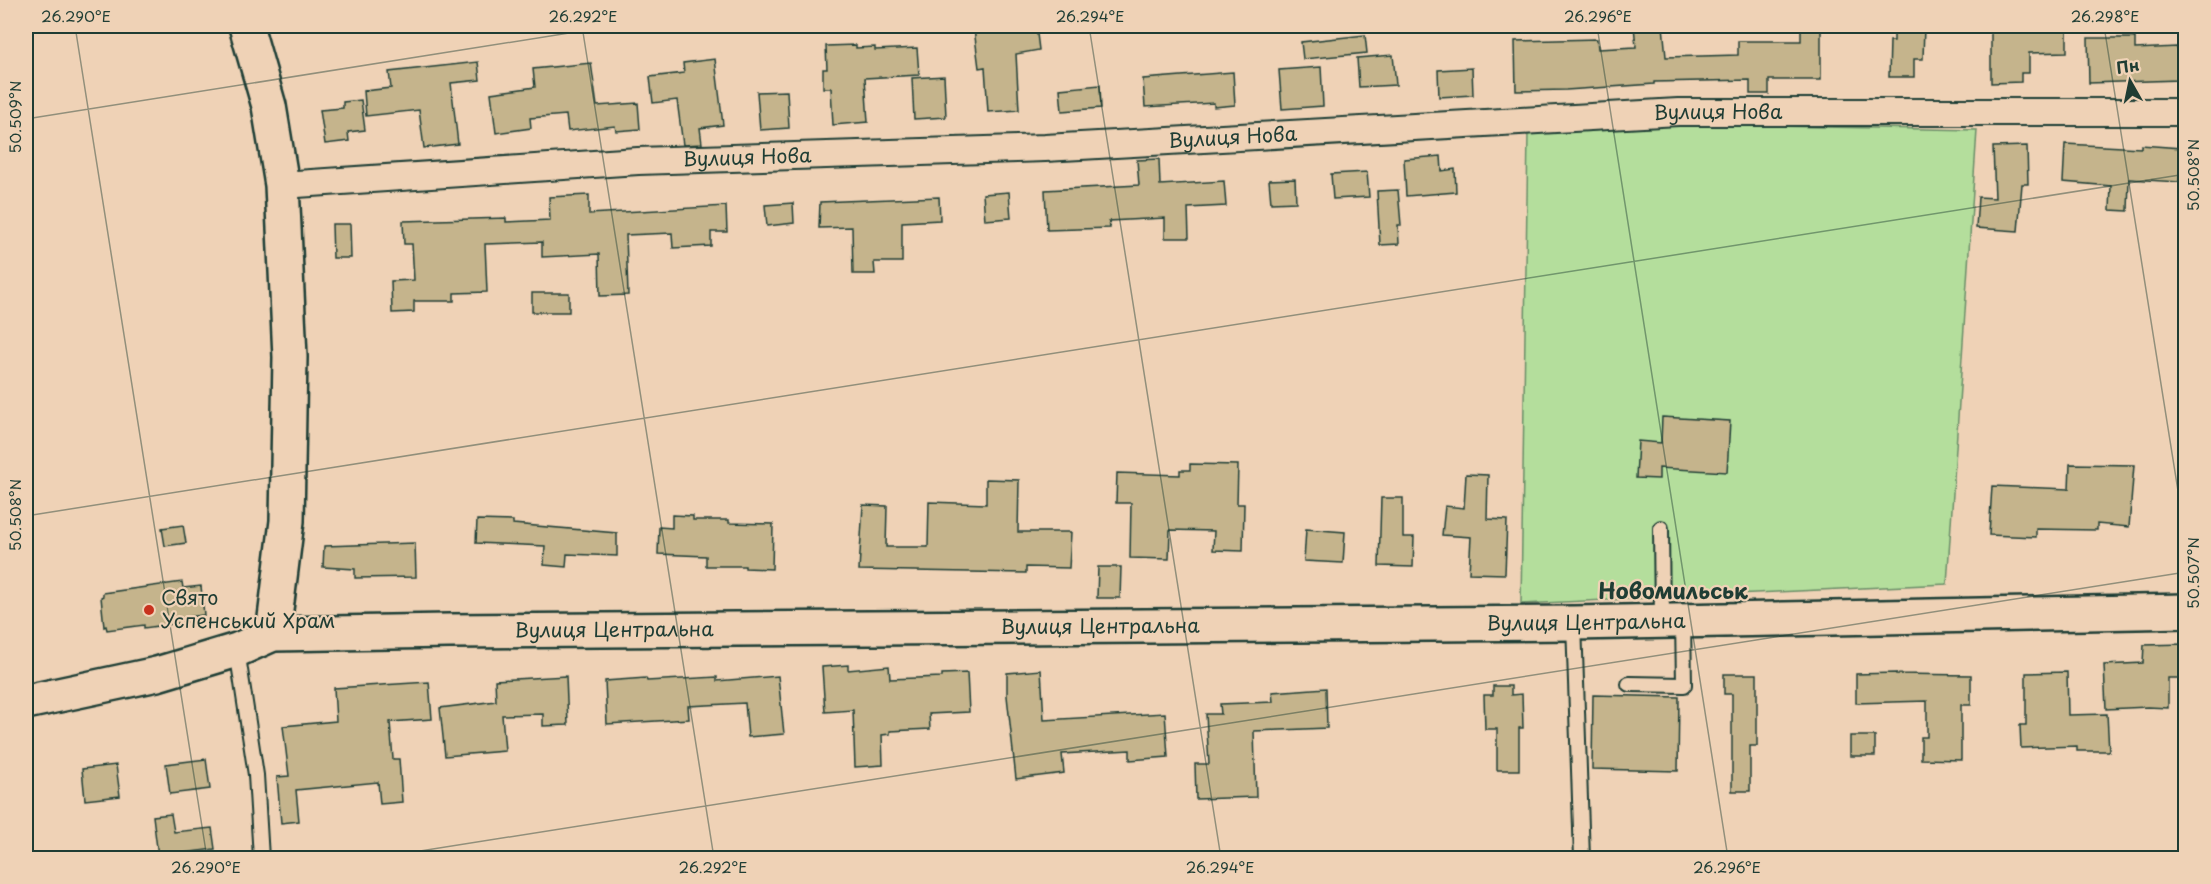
<svg xmlns="http://www.w3.org/2000/svg" width="2211" height="884" font-family="'Playpen Sans',sans-serif">
<style>
.green{fill:#b4de9c;stroke:#6a8e68;stroke-width:1.5}
.building{fill:#c5b48c;stroke:#1f3d34;stroke-width:1.5}
.lines{fill:none;stroke-linecap:round;stroke-linejoin:round}
.lane-casing{stroke:#1f3d34;stroke-width:18}
.street-casing{stroke:#1f3d34;stroke-width:30}
.secondary-casing{stroke:#1f3d34;stroke-width:38}
.lane{stroke:#efd2b6;stroke-width:14}
.street{stroke:#efd2b6;stroke-width:26}
.secondary{stroke:#efd2b6;stroke-width:33}
.ticks{fill:none;stroke:#1f3d34;stroke-width:1.5;stroke-opacity:0.45}
.poi-dot{fill:#c8321e;stroke:#efd2b6;stroke-width:2}
.labels{text-anchor:middle;stroke-width:4.5;stroke-linejoin:round;paint-order:stroke}
.street-label{font-size:20px;fill:#1f3d34;stroke:#efd2b6}
.poi-label{font-size:20px;fill:#1f3d34;stroke:#efd2b6;text-anchor:start}
.quarter-label{font-size:22px;font-weight:bold;fill:#1f3d34;stroke:#efd2b6}
.neatline{fill:none;stroke:#1f3d34;stroke-width:2}
.ticks-label{font-size:15px;text-anchor:middle;fill:#1f3d34}
</style>
<rect width="100%" height="100%" fill="#efd2b6"/>
<filter id="ink" filterUnits="userSpaceOnUse"><feTurbulence type="fractalNoise" baseFrequency=".0167" numOctaves="2"/><feDisplacementMap in="SourceGraphic" scale="12" xChannelSelector="R" yChannelSelector="G"/><feConvolveMatrix kernelMatrix="1 2 1 2 8 2 1 2 1" color-interpolation-filters="sRGB"/></filter>
<g filter="url(#ink)">
<!-- green -->
<path class="green" d="M1666,124L1977,130L1947,584L1521,604L1528,133Z"/>
<!-- building -->
<path class="building" d="M998,26H1036L1039,50L1016,54L1019,110L988,112L985,67L979,68L974,29Z
M1634,26H1663L1666,57L1738,55V41H1801V26H1821V80H1769V94H1750V80L1654,82V84L1566,90L1516,91L1515,41L1597,39L1598,49L1636,47Z
M1894,26H1924L1923,59H1914V77H1889L1890,41H1894Z
M1991,26H2040V30H2067V52L2029,53V73H2021V82L1991,83Z
M1365,35L1367,53L1303,59L1301,42Z
M2088,38H2135V49L2177,47L2179,80L2089,83Z
M856,45V48L875,47V50L917,48L919,75L865,78L868,122L833,125L831,88H823V69H827L826,46Z
M1393,55L1396,85L1359,87L1357,58Z
M715,59L723,125L700,128L702,144L683,145L677,100L653,103L650,77L684,73L683,63Z
M478,62L480,80L451,83L458,144L424,148L419,110L366,116L364,91L391,88L389,72Z
M591,63L597,106L638,103L640,129L616,131L615,126L568,131L566,115L530,118L531,128L496,133L491,93L535,87L533,69Z
M1321,67L1323,106L1282,109L1279,70Z
M1472,68L1473,95L1439,97L1438,70Z
M1233,72L1235,105L1214,107V103L1145,107L1143,79Z
M944,76L946,117L914,119L912,78Z
M1100,85L1101,108L1062,111L1060,89Z
M787,91L789,128L760,130L757,92Z
M361,100L365,130L348,132L349,141L325,144L320,110L343,108V102Z
M2065,144L2141,148V145L2181,148L2179,182L2129,179L2128,211L2110,210L2111,186L2063,182Z
M2027,146L2028,184H2022L2018,231L1976,228L1978,197L1995,198L1993,147Z
M1441,156L1442,171L1455,169L1456,192L1406,196L1404,159Z
M1159,159L1160,185L1224,181L1226,206L1188,208L1189,238H1165V218L1109,221L1110,228L1047,230L1045,190L1139,185L1137,160Z
M1367,172L1369,197L1333,199L1331,174Z
M1295,179L1296,202L1271,203L1269,180Z
M1398,190L1401,225H1398L1399,244L1380,245L1377,191Z
M1009,192L1011,218L985,220L983,194Z
M589,195V214L726,206L727,232H711V246L673,248L672,233L626,235L628,295L600,296L599,254L542,257V242L485,244L487,292L454,293V301H414V312L392,313L391,281L414,280L412,244H404L403,221L506,218V222L550,220L549,197Z
M939,197L940,220L902,222V262H874L875,274H853L852,227L819,228L820,202Z
M793,203L794,223L767,226L765,205Z
M332,224H350L351,258H333Z
M532,293H569V312H532Z
M1662,417L1730,421L1727,472L1659,468V479L1636,478L1638,441L1661,443Z
M1190,464L1238,465L1237,504H1244L1243,551L1213,550L1214,531L1170,530L1169,559L1130,558L1131,503H1116L1117,473L1180,475V470H1190Z
M2070,464L2134,465L2129,527L2097,524V530L2036,529V537L1989,535L1992,486L2069,489Z
M1466,474L1488,475L1487,519L1507,520L1505,574L1469,573L1471,537L1442,535L1445,506L1464,508Z
M986,479L1019,480L1018,532H1071L1069,568L1026,567V573L859,570L863,505L887,506L886,547H928L929,502L986,504Z
M1381,498H1403V537H1414L1413,567L1379,566Z
M672,515L693,516V520H729V523L773,524L772,569L745,568V566H706V556L658,554L659,527L672,528Z
M477,520L513,521V524L617,533V556L567,554L566,567L544,565L545,546L476,543Z
M183,525L186,543L165,546L162,528Z
M1306,529L1345,532L1343,563L1304,561Z
M415,543L416,577L355,578V569L323,567L324,546Z
M1098,567H1121L1120,598H1097Z
M182,582L183,588L201,586L204,615L187,617V622L144,628V625L107,630L106,626L104,627L101,597L103,596V593Z
M2186,644V678H2168V708L2148,707L2106,709L2104,665L2143,663L2144,645Z
M848,665V670L889,666L890,679L942,677V674L967,673L969,712L929,714L930,729L890,731V734L882,735L883,765L855,767L853,710L825,712L822,667Z
M1041,670L1044,720L1165,713L1168,757L1130,760V750L1062,754L1064,773L1016,779L1007,696V673Z
M2067,672L2068,715L2107,714L2109,751H2077V746L2021,748L2020,725H2026V673Z
M1896,673V674L1971,675V705H1961V760L1921,759V737H1927V701L1856,703V674Z
M1724,674H1757V746H1750V791H1732V694H1724Z
M566,676L568,725L543,726V714L502,715L505,751L445,756L440,708L496,701L495,680Z
M778,676L784,734L748,737L745,703L688,706L689,719L607,724L605,681L646,678L647,681L717,677V681Z
M429,682L432,719L390,722L393,759H399L402,802L380,804L378,782L296,790L299,821L281,823L277,777L289,776L283,726L336,721L334,688Z
M1493,686H1511V695L1522,694L1523,728H1519V770H1497V729H1485L1484,695H1493Z
M1326,688L1327,728L1254,731L1256,797L1196,799L1195,764H1209L1206,714H1221L1220,704L1273,702L1272,692Z
M1593,695L1679,697L1678,771L1592,769Z
M1850,736H1875V756H1850Z
M206,759L210,789L170,794L166,764Z
M116,765L120,796L85,800L82,769Z
M171,814L174,832L212,828L215,849L158,856L153,816Z"/>
<g class="lines">
<defs>
<path id="lane" d="M1661,528L1662,621
M1574,623L1582,858
M237,650L256,775L261,858
M1629,684L1684,685L1683,620"/>
<g id="street">
<path id="s1" d="M282,185L638,161L1045,148L1678,112H2186"/>
</g>
<g id="secondary">
<path d="M246,26L269,106L282,185L290,357L287,521L273,634"/>
<path id="s2" d="M26,702L157,674L237,650L273,634L449,631L1574,623L2186,611"/>
</g>
</defs>
<!-- lane casing -->
<use href="#lane" class="lane-casing"/>
<!-- street casing -->
<use href="#street" class="street-casing"/>
<!-- secondary casing -->
<use href="#secondary" class="secondary-casing"/>
<!-- lane -->
<use href="#lane" class="lane"/>
<!-- street -->
<use href="#street" class="street"/>
<!-- secondary -->
<use href="#secondary" class="secondary"/>
</g>
</g>
<!-- ticks -->
<path class="ticks" d="M75,26L207,858M582,26L714,858M1089,26L1221,858M1597,26L1728,858M2104,26L2186,541M26,119L613,26M26,516L2186,174M376,858L2186,572"/>
<!-- markers -->
<circle class="poi-dot" cx="149" cy="610" r="6"/>
<g class="labels">
<!-- street labels -->
<g class="street-label">
<text dy="7" stroke="none"><textPath href="#s1" startOffset="1438">Вулиця Нова</textPath></text>
<text dy="7" stroke="none"><textPath href="#s1" startOffset="952">Вулиця Нова</textPath></text>
<text dy="7" stroke="none"><textPath href="#s1" startOffset="466">Вулиця Нова</textPath></text>
<text dy="7" stroke="none"><textPath href="#s2" startOffset="1570">Вулиця Центральна</textPath></text>
<text dy="7" stroke="none"><textPath href="#s2" startOffset="1084">Вулиця Центральна</textPath></text>
<text dy="7" stroke="none"><textPath href="#s2" startOffset="598">Вулиця Центральна</textPath></text>
</g>
<!-- poi labels -->
<g class="poi-label">
<text x="161" y="605">Свято<tspan x="161" dy="23">Успенський Храм</tspan></text>
</g>
<!-- quarter labels -->
<g class="quarter-label">
<text x="1673" y="599">Новомильськ</text>
</g>
</g>
<!-- margin -->
<rect width="2211" height="884" fill="none" stroke="#efd2b6" stroke-width="66"/>
<!-- north arrow -->
<g transform="translate(2130 81) rotate(351)" stroke="#efd2b6" stroke-width="4.5" paint-order="stroke">
<path d="M0-4.5L10 22L0 15L-10 22Z" fill="#1f3d34"/>
<text y="-9" font-size="16" font-weight="bold" text-anchor="middle" fill="#1f3d34">Пн</text>
</g>
<rect x="33" y="33" width="2145" height="818" class="neatline"/>
<g class="ticks-label">
<text x="76" y="22">26.290°E</text>
<text x="583" y="22">26.292°E</text>
<text x="1090" y="22">26.294°E</text>
<text x="1598" y="22">26.296°E</text>
<text x="2105" y="22">26.298°E</text>
<text transform="translate(16 117) rotate(-90)" y="5">50.509°N</text>
<text transform="translate(2194 175) rotate(-90)" y="5">50.508°N</text>
<text transform="translate(16 515) rotate(-90)" y="5">50.508°N</text>
<text transform="translate(2194 573) rotate(-90)" y="5">50.507°N</text>
<text x="206" y="873">26.290°E</text>
<text x="713" y="873">26.292°E</text>
<text x="1220" y="873">26.294°E</text>
<text x="1727" y="873">26.296°E</text>
</g>
</svg>
